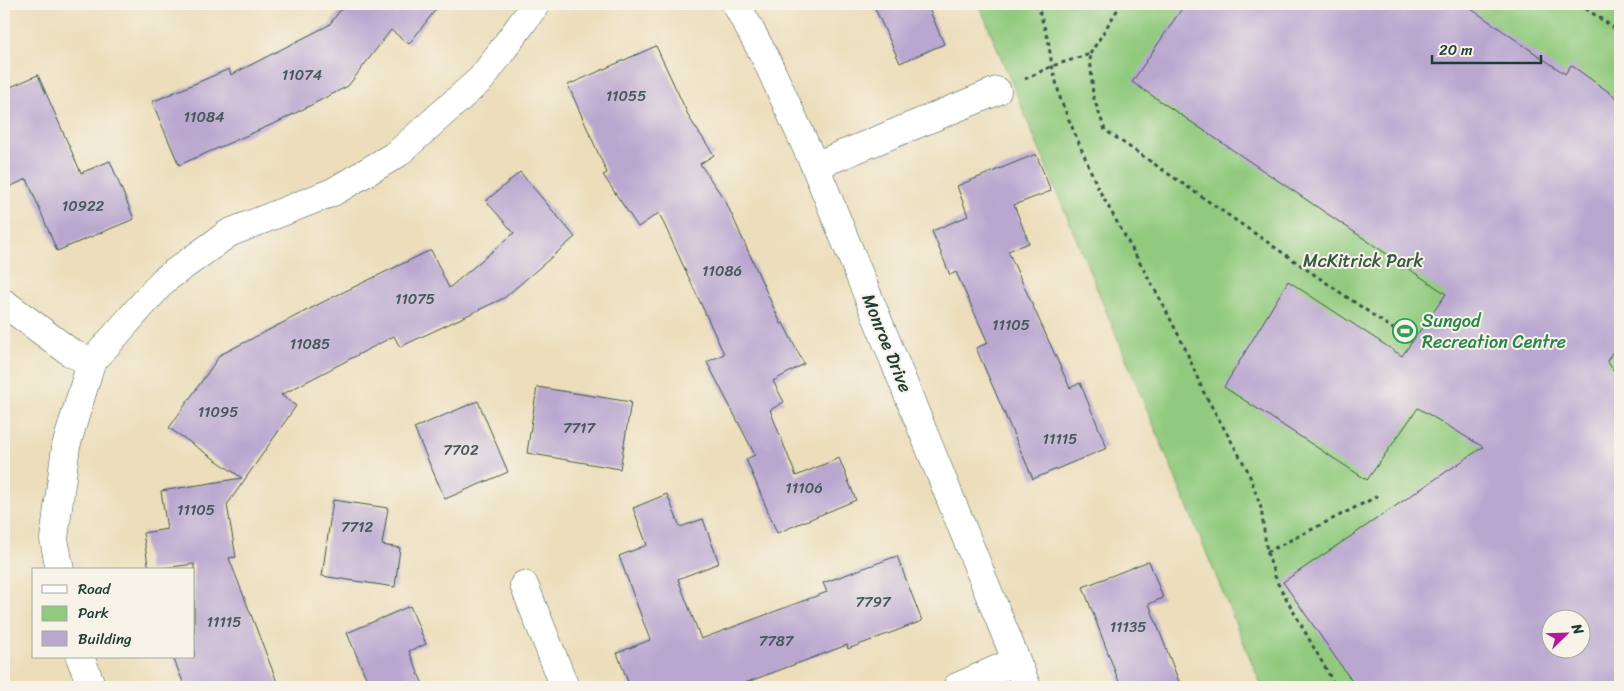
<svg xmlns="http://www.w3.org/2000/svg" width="1624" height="691" font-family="Sriracha,sans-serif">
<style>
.green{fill:#91ca7e;stroke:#588459;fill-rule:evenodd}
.building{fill:#baa7d0;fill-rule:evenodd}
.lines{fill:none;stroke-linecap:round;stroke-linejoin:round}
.street-casing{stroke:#3e5548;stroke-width:29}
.path{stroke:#3e5548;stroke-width:3;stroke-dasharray:4 4;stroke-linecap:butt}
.street{stroke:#fff;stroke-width:28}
.labels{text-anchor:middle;stroke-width:4;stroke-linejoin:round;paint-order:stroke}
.number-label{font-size:15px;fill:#46585b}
.park-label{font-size:18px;fill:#365943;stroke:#f7f3e8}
.leisure-label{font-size:18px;fill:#27864d;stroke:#f7f3e8;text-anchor:start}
.street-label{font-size:18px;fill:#1f3d34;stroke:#f7f3e8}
</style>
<rect width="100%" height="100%" fill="#f7f3e8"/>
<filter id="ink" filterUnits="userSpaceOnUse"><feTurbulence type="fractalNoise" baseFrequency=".02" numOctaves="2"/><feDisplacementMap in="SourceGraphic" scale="10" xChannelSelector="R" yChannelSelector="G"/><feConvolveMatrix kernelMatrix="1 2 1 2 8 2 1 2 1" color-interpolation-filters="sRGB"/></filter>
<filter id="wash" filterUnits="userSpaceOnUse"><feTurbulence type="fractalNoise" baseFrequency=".0096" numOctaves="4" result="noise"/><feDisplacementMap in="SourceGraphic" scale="20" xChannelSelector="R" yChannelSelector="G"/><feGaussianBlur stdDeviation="1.12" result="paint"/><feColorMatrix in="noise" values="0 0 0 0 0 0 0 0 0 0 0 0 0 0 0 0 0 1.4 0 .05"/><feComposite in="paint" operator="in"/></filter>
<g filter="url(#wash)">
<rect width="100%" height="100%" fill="#ecdebb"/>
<!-- green -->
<path class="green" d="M979,4H1620V687H1262ZM1552,618H1582V648H1552Z"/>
<g id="blocks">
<!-- building -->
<path class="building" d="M345,4H440L409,44L391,30L348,86L280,121L179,165L152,102L229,69L231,75L329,25Z
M873,4H927L944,44L900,63Z
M1185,4H1464L1565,74L1571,65L1620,100V340L1607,361L1620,379V687H1356L1283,582L1483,447L1418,408L1367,480L1224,387L1288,281L1402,356L1446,294L1132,82ZM1552,618H1582V648H1552Z
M656,46L690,119L714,155L700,164L726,202L781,324L783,323L804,364L773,381L784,402L770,410L796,476L839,458L856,500L777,533L746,459L755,455L707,362L724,354L659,213L638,227L603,175L607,173L568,85Z
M38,75L81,173L110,161L134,219L57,251L27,179L4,189V90Z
M1036,154L1051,191L1014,205L1029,243L1008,251L1070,388L1080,383L1107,448L1033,479L976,348L988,343L956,272L950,275L932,231L968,216L957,186Z
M520,172L575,237L504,298L400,347L394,336L281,395L296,406L227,505L236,557L229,558L279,687H185L173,657H194V564L149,570L143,533L167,529L161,491L242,478L169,428L220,355L329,299L431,250L449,288L514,233L486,201Z
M537,387L631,402L620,469L527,453Z
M478,401L508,472L445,499L414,428Z
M667,494L680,527L703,519L719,563L678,579L701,639L827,592L823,583L897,556L922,621L848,649L847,645L734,687H630L617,653L650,640L619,556L647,545L633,508Z
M333,500L388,508L382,545L400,548L395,587L322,576Z
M1149,561L1163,598L1149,604L1181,687H1121L1083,587Z
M410,606L426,644L409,651L424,687H370L347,633Z"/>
</g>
</g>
<g filter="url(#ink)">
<use href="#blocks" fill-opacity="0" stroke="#3e5548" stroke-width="1"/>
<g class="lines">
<defs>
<path id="street" d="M736,4L765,57L815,166L1027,687
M815,166L997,91
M4,303L70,352L91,363
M60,570L54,539L66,446L91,363L164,280L229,233L333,192L397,154L482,78L536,4
M524,585L565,687
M80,657L92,687
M957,687L1016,661"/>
</defs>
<!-- street casing -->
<use href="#street" class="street-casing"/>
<!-- path -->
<path class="path" d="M1035,4L1040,13L1048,39L1052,66L1061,101L1098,188L1160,299L1185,348L1203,391L1248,471L1261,508L1267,552L1277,582L1336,687
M1579,4L1620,32
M1090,54L1121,4
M1025,79L1052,66L1090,54L1093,96L1105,130L1412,342
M1267,552L1378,496"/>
<!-- street -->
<use href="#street" class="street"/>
</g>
</g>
<!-- icons -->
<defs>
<symbol id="stadium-ring" viewBox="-11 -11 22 22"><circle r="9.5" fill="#f7f3e8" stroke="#2e9e5b" stroke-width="1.5"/><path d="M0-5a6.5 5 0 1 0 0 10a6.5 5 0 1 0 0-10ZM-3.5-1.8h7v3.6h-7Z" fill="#2e9e5b"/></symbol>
</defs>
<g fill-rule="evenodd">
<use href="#stadium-ring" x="1391" y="317" width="28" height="28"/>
</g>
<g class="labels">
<!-- number labels -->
<g class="number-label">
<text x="302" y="80">11074</text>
<text x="626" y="101">11055</text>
<text x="204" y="122">11084</text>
<text x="83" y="211">10922</text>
<text x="722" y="276">11086</text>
<text x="415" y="304">11075</text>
<text x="1011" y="330">11105</text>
<text x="310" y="349">11085</text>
<text x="218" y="417">11095</text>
<text x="579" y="433">7717</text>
<text x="1060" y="444">11115</text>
<text x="461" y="455">7702</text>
<text x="804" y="493">11106</text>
<text x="196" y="515">11105</text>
<text x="357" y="532">7712</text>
<text x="873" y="607">7797</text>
<text x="224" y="627">11115</text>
<text x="1128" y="632">11135</text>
<text x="776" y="646">7787</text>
</g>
<!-- park labels -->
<g class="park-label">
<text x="1363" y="267">McKitrick Park</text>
</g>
<!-- leisure labels -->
<g class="leisure-label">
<text x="1422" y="327">Sungod<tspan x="1422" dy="21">Recreation Centre</tspan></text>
</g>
<!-- street labels -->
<g class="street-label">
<text transform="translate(887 343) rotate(68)" y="6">Monroe Drive</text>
</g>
</g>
<!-- margin -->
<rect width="1624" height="691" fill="none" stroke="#f7f3e8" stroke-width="20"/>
<!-- legend -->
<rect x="32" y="568" width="162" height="90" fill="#f7f3e8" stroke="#a1aaa0"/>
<rect x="42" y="585" width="25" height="8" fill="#ffffff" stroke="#a1aaa0"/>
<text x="78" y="594" font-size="15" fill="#1f3d34">Road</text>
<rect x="42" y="606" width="25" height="15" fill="#91ca7e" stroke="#a1aaa0"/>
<text x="78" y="618" font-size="15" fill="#1f3d34">Park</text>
<rect x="42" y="631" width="25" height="15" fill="#baa7d0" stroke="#a1aaa0"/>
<text x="78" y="644" font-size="15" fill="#1f3d34">Building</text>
<!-- north arrow -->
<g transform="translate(1566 634) rotate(67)"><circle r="24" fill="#f7f3e8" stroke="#a1aaa0"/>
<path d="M0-4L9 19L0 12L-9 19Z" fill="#b5179e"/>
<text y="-8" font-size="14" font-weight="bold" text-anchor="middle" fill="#1f3d34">N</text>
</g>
<!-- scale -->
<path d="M1432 55v8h109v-8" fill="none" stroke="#1f3d34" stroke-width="2.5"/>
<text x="1439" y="55" font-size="15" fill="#1f3d34" stroke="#f7f3e8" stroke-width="4" paint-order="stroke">20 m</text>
</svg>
